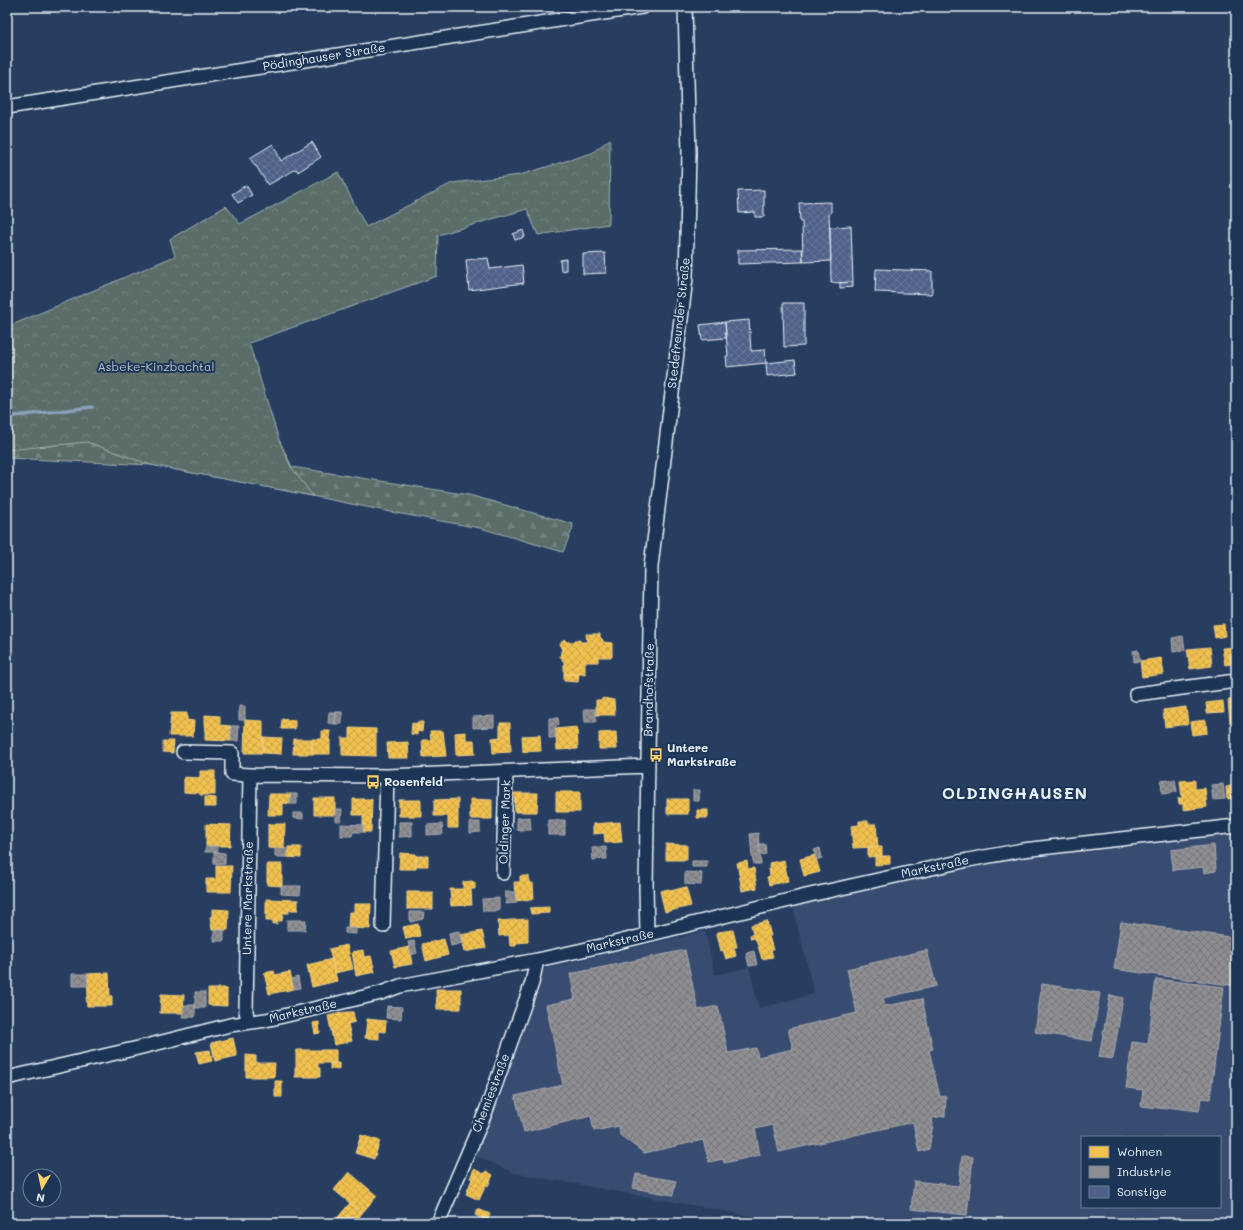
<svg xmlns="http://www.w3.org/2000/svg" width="1243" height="1230" font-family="Mali,sans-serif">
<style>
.built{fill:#374b70;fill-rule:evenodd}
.forest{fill:url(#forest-firs);stroke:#a1afb0}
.park{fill:url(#park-crowns);stroke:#a1afb0}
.homes{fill:url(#homes-cross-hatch);stroke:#efcf81}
.industry{fill:url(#industry-cross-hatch);stroke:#a8abb1}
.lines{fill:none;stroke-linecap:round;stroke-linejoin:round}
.stream{stroke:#89a1ba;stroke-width:3.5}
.building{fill:url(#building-cross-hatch);stroke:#e8f1f8}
.minor-casing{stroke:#e8f1f8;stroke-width:16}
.minor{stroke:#1d3557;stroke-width:13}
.labels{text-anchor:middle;stroke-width:4;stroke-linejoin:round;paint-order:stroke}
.street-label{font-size:12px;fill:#e8f1f8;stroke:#1d3557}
.park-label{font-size:12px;fill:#b6c3c6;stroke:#1d3557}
.poi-label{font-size:12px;font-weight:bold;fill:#e8f1f8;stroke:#1d3557;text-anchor:start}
.district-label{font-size:16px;font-weight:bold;letter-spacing:1px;fill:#e8f1f8;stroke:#1d3557}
</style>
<defs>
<pattern id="forest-firs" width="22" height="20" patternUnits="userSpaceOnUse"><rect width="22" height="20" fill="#5a6d68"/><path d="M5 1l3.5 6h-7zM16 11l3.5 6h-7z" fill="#72827e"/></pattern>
<pattern id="park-crowns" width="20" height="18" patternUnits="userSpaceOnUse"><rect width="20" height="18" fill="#5a6d68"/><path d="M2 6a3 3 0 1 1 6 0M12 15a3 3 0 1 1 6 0" fill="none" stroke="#72827e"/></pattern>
<pattern id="homes-cross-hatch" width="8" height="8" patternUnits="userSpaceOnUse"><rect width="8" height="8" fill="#f2c14e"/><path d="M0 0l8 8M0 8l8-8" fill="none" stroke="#c7a34d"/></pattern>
<pattern id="industry-cross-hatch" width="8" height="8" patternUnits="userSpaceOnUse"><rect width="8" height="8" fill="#8d8d92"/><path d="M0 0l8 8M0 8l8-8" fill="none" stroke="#747579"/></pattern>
<pattern id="building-cross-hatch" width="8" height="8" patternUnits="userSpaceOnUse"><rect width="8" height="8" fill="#4f6189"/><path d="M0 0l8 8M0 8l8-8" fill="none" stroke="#68789a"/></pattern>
</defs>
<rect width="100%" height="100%" fill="#273e61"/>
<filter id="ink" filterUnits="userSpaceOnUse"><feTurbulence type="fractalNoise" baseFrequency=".025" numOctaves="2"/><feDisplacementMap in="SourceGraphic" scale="8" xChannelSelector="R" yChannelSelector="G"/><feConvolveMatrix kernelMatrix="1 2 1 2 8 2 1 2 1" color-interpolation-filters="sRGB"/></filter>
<g filter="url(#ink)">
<!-- built -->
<path class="built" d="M1236,834V1223H777L735,1213L514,1173L472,1154L536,975L546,968L705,931L715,975L749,967L759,1008L814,994L793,907L961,868L1039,855L1099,847ZM1082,1137H1220V1207H1082Z"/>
<!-- forest -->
<path class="forest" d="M7,390L279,440L292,467L469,495L573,524L572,530L563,552L480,528L396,513L267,487L151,465L7,458Z"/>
<!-- park -->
<path class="park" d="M610,139L609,224L538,235L527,209L438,235L437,276L249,343L279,440L291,467L313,496L151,465L87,442L7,450V327L175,256L170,239L226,206L240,224L338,172L366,227L452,183L520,175L592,153Z"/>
<!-- homes -->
<path class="homes" d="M1224,624L1225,636L1215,638L1213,625Z
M586,634H600V637L603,640V642L612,643V657H598V662H585V674H564V662L562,660V657H560L562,647L559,645L564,639L567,642H575V640H580V642H587Z
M1210,647L1212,666L1190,669L1187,649Z
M1236,647V663L1225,665L1222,648Z
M1161,658L1164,674L1142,677L1140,661Z
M564,674H579L578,682L564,681Z
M603,698L614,700L615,715H596V700H601Z
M1236,699V723H1230L1228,700Z
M1223,701L1224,712L1207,713L1206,703Z
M1186,707L1188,724L1165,727L1163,710Z
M171,713H187V720L194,721L193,736H169Z
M205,715L220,716V725L231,726V741L205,740Z
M282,719L295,720V729H281Z
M245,720L263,721V753H244Z
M1206,720L1207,733L1192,735L1190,722Z
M417,722H423L422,732L417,731Z
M412,723L418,724L417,735L411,734Z
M500,723H510L511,752L493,753L492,738L500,737Z
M577,727L578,749L557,750L555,729Z
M350,728L376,729V756L342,755V738H350Z
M322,731H330V754H312V739H322Z
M430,731H443L446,756L423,757L422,740H431Z
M466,732V740H474L475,754L456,755L455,733Z
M616,732L617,749H599V733Z
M540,735L541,751L523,752L522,736Z
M263,737L282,738L281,754L263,753Z
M294,739H312V754H293Z
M163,741H174L173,753L163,752Z
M408,742L409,758H388L387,743Z
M200,771H215V795H200V793L184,792V777L200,778Z
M1195,780V789L1205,788L1207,807L1183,810V804H1179L1178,798H1182L1180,781Z
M1236,785V805H1235L1234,798L1227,799L1226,787Z
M556,792H580V812H556Z
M514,793H538L537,812H515Z
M269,794H291V804L283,803V815H268Z
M205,797L216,798V807H205Z
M314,798H335V815H314Z
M353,799H372L371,832H363V815H353Z
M458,799V828H448V816H434V800Z
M470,799L492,800V819H470Z
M667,799H688V814H667Z
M399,800H421V816H399Z
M697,810H708V818H697Z
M859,821H868V824H876L878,847L853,848L851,826L859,825Z
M620,822L622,842L605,843L604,833L593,834V824Z
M206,824L231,825L230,846H206Z
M268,824H285L284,849L268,848Z
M666,844L687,845V860H666Z
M288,847H301V858L287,857Z
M868,847H882V856L868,857Z
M400,853L416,854V869H399Z
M815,855L820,872L804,876L800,859Z
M416,856H428V866H416Z
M875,856H890V864L875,865Z
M784,860L788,881L769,885L767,877L770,876L769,869H771L769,863Z
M747,861L748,869L754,868L757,888L742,891L737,863Z
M267,864H282V886L267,885Z
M216,866H232L231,892H206V879H216Z
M520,876H529V883H533L534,899L515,901L514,882H520Z
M472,881L475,883V889H471L472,905L451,906L450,889H463V882Z
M686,887L691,906L665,912L660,891L669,889L670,891Z
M407,892H433V909H407Z
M266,899L298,900V910H289V913H283L282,921H277V924H273V921H266Z
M354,904H371L370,929L348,928L349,912H354Z
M549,907V913L531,914L530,908Z
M212,909L229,910L228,930H212L210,917L212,916Z
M528,919V942L516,943V946H510L509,935L499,936L498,921Z
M767,921L771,936H769L773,950H771L773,957L762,959L756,940L754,938L751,939L750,935L753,934L751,925Z
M418,924L420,936L406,939L403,927Z
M733,930L737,947H734L736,956L726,959L723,950L721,951L717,934L718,932Z
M482,931L486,948L464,952L460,935Z
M444,939L448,955L426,961L422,944Z
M347,945L353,969L335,973L329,949Z
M409,947L412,964L395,967L391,951Z
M363,950L364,957L371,956L375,972L356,976L352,952Z
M332,959L337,981L312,987L307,965Z
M274,971L275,975L290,972L294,989L269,994L264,973Z
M109,973L110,996H112V1006H87L86,997H88L87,974Z
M218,988H224L227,990V1006L208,1005V989H216Z
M436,989H461V1009H437Z
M161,994L184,995L183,1013H160Z
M346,1012H353L355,1022L348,1024L352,1041L334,1045L328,1016Z
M367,1019L386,1021L385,1032L379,1031V1039L365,1038Z
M319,1022L320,1033L315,1034L313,1023Z
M233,1038L237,1056L215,1061L211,1043Z
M210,1050L212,1061L199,1064L196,1052Z
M296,1050H336V1063H318V1068H320V1077H295V1068H296Z
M246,1055L256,1056V1063H275L274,1077H246Z
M330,1063H339V1069H330Z
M275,1081H282V1097H275Z
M361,1135L380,1141L374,1159L355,1153Z
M474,1169L484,1174L486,1171L493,1175L488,1186L486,1185L479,1200L466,1194L472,1179L470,1178Z
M349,1172L377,1196L362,1213L334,1190Z
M350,1203L362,1213L357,1220L360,1223H333Z
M478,1209L490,1214L487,1221L475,1215Z"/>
<!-- industry -->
<path class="industry" d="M1183,636L1185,650L1173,652L1172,638Z
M1138,650L1140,661L1134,662L1133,651Z
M239,706H245V720H239Z
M584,709H596V722H585Z
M329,712H336L335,724L328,723Z
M336,712H342V724H335Z
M494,716V727L473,728V717Z
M549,718H558L559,725L556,726L555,729L556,738H549Z
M231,726H239L238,741H231Z
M1175,779L1177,792L1162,794L1161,781Z
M1223,784L1225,799L1213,800L1211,785Z
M693,790H700L699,801H693Z
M291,794H297V804H290Z
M335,809H342L341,821H335Z
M293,813H303V819L293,818Z
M530,817L531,830H517V818Z
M548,820H565V835H548Z
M399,822H412V836L399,837Z
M470,822H480V832L470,833Z
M341,824L363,825V832H353L352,836H341Z
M442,824L443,834L427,835V825Z
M758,833L761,864H754L752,856L750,834Z
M759,844H765L766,854L760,855Z
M1214,845L1216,871L1204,873L1203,867L1173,870L1171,850Z
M206,846H217V852H205Z
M606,847L607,859L593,860L592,848Z
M275,848L288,849L287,857H275Z
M820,848L822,858L816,860L814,850Z
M214,852L225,853V864H214Z
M692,861H707V867H692Z
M685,872L702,873L701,885L685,884Z
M281,886H301L300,895L281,894Z
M505,892H515L516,903L506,904Z
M499,898V911H483L482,899Z
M410,912H424L423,919L410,922Z
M287,920H306L305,930H287Z
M1121,922L1236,938V986L1114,969Z
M345,928H356V934L345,933Z
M214,930H224V941H214Z
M459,931L462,943L451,946L449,933Z
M414,941L417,953L411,955L408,942Z
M685,950L698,1010L718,1006L728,1053L756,1048L758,1057L793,1049L788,1029L857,1013L847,969L927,950L936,986L883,998L885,1006L922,999L933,1049L929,1050L940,1097L946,1096L945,1116L932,1118L933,1124L929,1149L919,1152L913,1122L779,1152L773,1125L755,1129L760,1155L724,1163L723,1159L709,1162L703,1140L644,1153L620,1135L619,1126L594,1131L591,1116L524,1132L515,1096L563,1085L546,1005L575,999L570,974Z
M754,951L757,965L749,966L746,953Z
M72,974H87L88,986H72Z
M298,977L300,988L294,989L292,979Z
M1156,979L1224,987L1210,1099L1201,1098L1199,1111L1167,1107V1109L1141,1106L1143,1090L1126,1088L1132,1042L1148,1044Z
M1042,984L1100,993L1092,1041L1035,1032Z
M195,992H205V1008H195Z
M1110,995L1123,998L1113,1059L1099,1057Z
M184,1005H195V1017H182Z
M387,1006L402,1007L401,1019L386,1018Z
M962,1156L973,1157L967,1215L911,1209L914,1181L959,1186Z
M636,1174L676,1181L673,1195L633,1188Z"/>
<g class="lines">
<!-- stream -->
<path class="stream" d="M7,417L92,407"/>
</g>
<!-- building -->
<path class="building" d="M312,142L321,157L298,172L296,169L268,185L256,166H255L250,158L273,144L281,161Z
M246,185L252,195L238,203L232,194Z
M764,190V217H755V212L739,213L738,191Z
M831,202V213L829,214L831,261L803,262L802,222H800L799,203Z
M851,226L853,282L831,283L830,227Z
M523,230L525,237L515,240L513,234Z
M802,249L803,262L738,264V250Z
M605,253L606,273L583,274V254Z
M488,258L490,269L522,265L524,283L469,290L466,260Z
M566,259V270L561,271L560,260Z
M876,269L932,271V294L875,292Z
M853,282V287L840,288V283Z
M783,303H804V346L784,347Z
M749,320L751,351L764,350L765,348L766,363L727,367L726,356H728L725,322Z
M725,322L726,338L702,340L700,325Z
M795,360L797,373L767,376L766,363Z"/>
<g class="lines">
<defs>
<path id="minor" d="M7,107L642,7
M1136,694L1236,681
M183,752L232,753V774L250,775
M503,873L506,772
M383,926L387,776
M647,935L646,887L651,566L686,278L689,153L685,7
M248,1021L246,1011L250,775L387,776L648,766
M7,1078L138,1048L230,1025L266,1020L381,993L400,986L537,960L610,944L810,895L968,860L1023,850L1236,826
M438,1223L486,1111L532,983L537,960"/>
</defs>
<!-- minor casing -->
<use href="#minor" class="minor-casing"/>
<!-- minor -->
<use href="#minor" class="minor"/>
</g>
</g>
<!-- icons -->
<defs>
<symbol id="bus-bare" viewBox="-9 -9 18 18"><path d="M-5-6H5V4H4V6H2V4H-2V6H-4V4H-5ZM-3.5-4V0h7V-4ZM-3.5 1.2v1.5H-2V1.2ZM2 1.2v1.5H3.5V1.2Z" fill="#ffd166" stroke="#1d3557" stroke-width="2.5" paint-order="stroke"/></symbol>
</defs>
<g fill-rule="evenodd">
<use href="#bus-bare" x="646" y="745" width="20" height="20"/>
<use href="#bus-bare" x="363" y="772" width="20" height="20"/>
</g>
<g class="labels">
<!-- street labels -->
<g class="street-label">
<text transform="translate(324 57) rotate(-9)" y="4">Pödinghauser Straße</text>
<text transform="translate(679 323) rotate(-84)" y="4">Stedefreunder Straße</text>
<text transform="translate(649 690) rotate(-89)" y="4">Brandhofstraße</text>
<text transform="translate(505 822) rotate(-88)" y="4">Oldinger Mark</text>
<text transform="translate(935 867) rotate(-12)" y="4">Markstraße</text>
<text transform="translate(248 898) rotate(-89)" y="4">Untere Markstraße</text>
<text transform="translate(620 941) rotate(-13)" y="4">Markstraße</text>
<text transform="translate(303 1011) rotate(-13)" y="4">Markstraße</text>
<text transform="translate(491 1093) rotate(-69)" y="4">Chemiestraße</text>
</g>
<!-- park labels -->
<g class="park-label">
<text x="156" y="371">Asbeke-Kinzbachtal</text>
</g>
<!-- poi labels -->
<g class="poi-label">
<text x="667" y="752">Untere<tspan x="667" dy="14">Markstraße</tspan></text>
<text x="384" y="786">Rosenfeld</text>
</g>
<!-- district labels -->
<g class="district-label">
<text x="1015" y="799">OLDINGHAUSEN</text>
</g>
</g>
<!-- margin -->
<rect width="1243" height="1230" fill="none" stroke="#1d3557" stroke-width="24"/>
<rect x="12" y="12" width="1219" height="1206" fill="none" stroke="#e8f1f8" stroke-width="1.5" filter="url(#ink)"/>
<!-- legend -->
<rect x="1081" y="1136" width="140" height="72" fill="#1d3557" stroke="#6e8097"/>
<rect x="1089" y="1146" width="20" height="12" fill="#f2c14e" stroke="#6e8097"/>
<text x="1117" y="1156" font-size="12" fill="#e8f1f8">Wohnen</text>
<rect x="1089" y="1166" width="20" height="12" fill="#8d8d92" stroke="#6e8097"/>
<text x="1117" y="1176" font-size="12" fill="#e8f1f8">Industrie</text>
<rect x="1089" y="1186" width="20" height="12" fill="#4f6189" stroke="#6e8097"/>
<text x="1117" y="1196" font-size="12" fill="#e8f1f8">Sonstige</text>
<!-- north arrow -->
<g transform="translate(42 1188) rotate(189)"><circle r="19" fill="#1d3557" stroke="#6e8097"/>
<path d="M0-3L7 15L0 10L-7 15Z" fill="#ffd166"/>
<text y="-6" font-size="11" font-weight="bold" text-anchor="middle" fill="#e8f1f8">N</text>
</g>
</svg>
